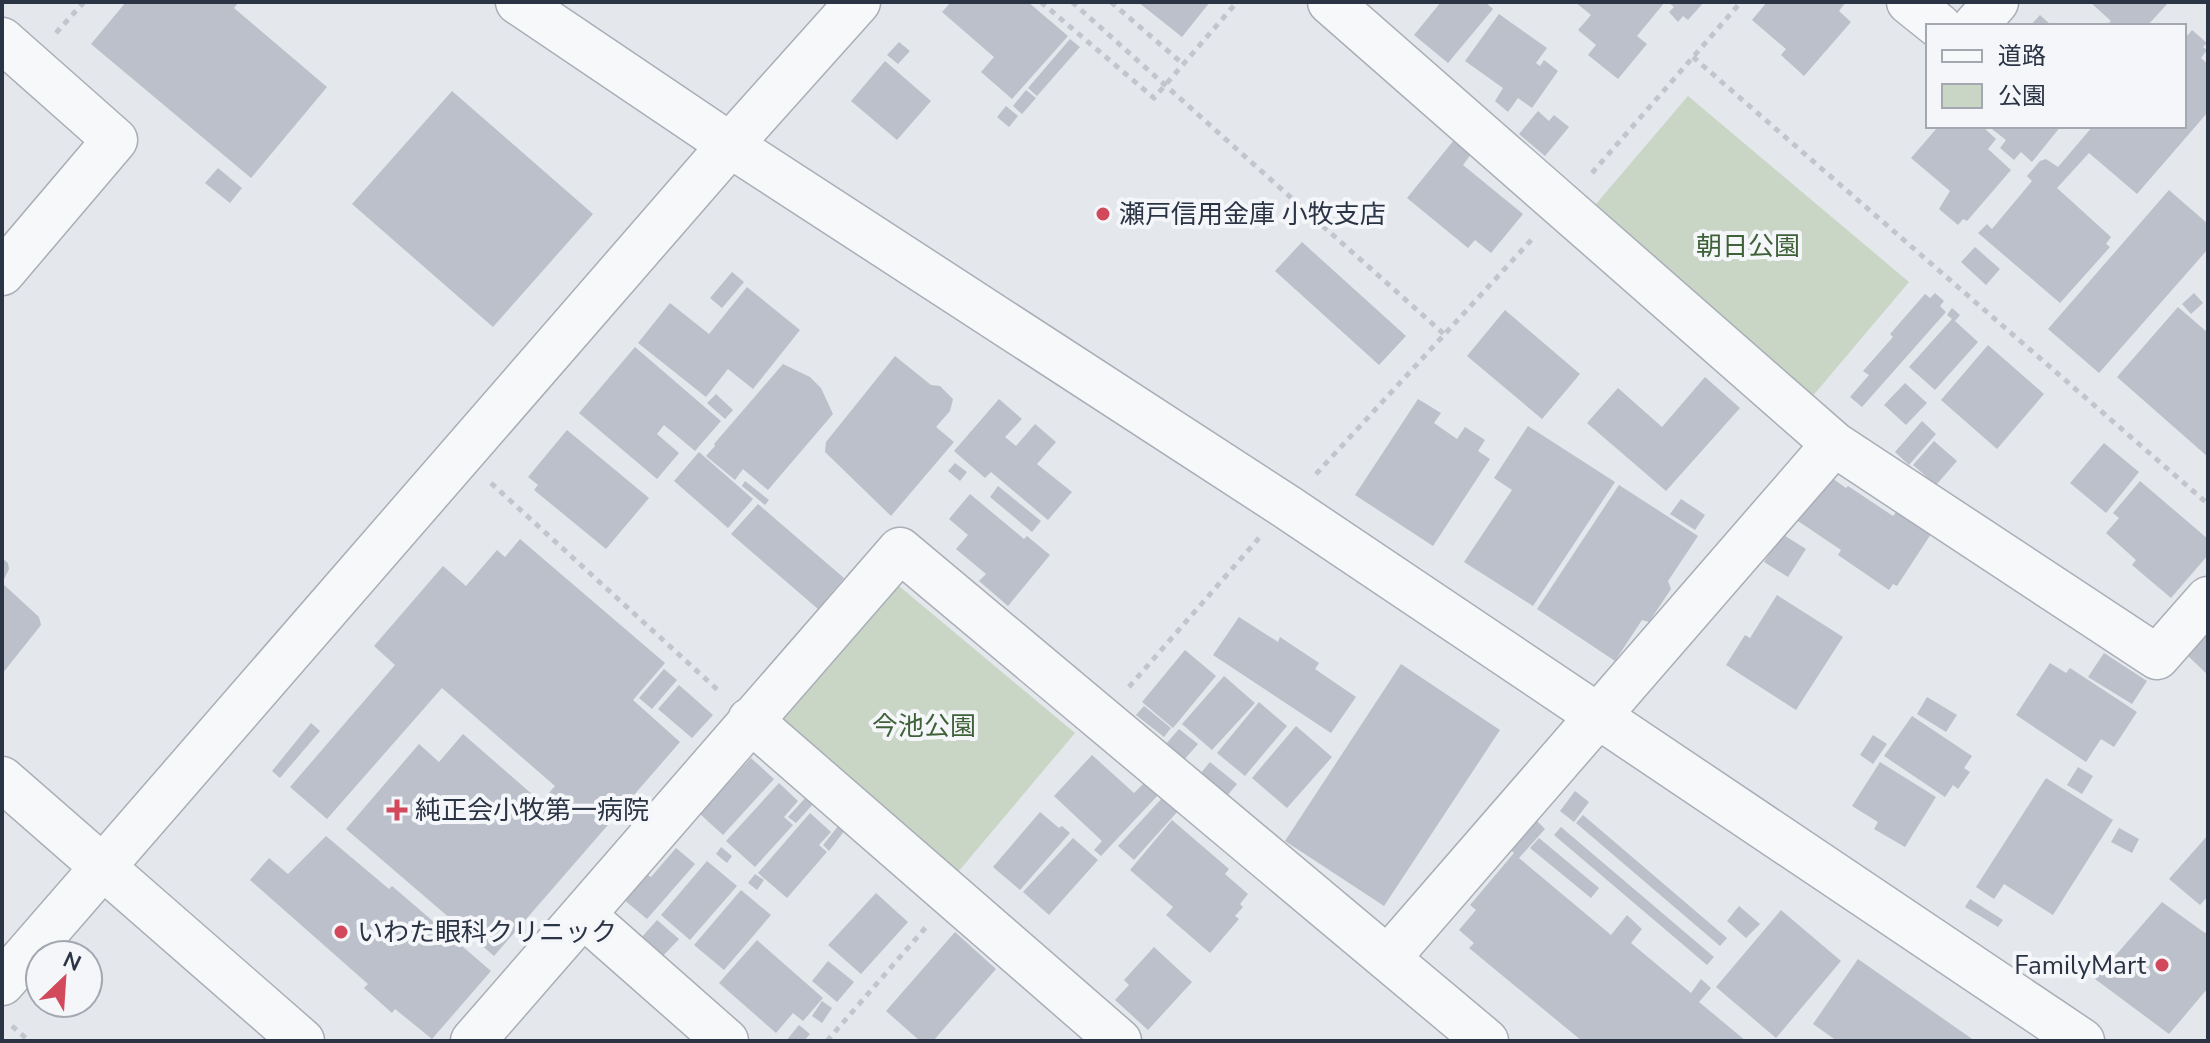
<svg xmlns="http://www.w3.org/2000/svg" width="2210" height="1043" font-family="'Nunito Sans','Noto Sans JP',sans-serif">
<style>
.green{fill:#c9d6c5}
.building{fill:#bbc0ca}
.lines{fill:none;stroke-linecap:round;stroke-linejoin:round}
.minor-casing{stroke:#a9aeb7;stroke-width:47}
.path{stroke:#c2c5cb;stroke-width:5;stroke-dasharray:6 6;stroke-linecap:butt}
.minor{stroke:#f7f8fa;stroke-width:44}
.poi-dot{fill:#d1495b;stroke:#f4f6f9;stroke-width:3}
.labels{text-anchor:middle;stroke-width:8;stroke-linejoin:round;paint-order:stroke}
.poi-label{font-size:26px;fill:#2b3445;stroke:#f4f6f9;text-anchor:start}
.park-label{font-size:26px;fill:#3f6138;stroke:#f4f6f9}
</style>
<rect width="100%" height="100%" fill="#e4e7ec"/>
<!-- green -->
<path class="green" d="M1688,96L1909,282L1811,398L1590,211Z
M893,581L1075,733L958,872L776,720Z"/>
<!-- building -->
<path class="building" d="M126,2H239L234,8L327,87L251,178L91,44Z
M951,2H1028L1068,36L1012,99L981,72L994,57L942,12Z
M1138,2H1210L1182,37Z
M1441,2H1485L1493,9L1448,63L1414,35Z
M1575,2H1665L1637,36L1647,44L1618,79L1588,55L1596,45L1578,30L1591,15Z
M1668,2H1704L1688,20L1683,16L1678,22L1669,12L1674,7Z
M1767,2H1846L1839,11L1851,22L1804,76L1781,55L1786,49L1752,20Z
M2090,2H2169L2147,26H2106L2111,21Z
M1499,14L1547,48L1536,63L1540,66L1544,60L1558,71L1532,108L1518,98L1508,112L1495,101L1503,88L1465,61Z
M2040,15L2052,26H2030Z
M2192,30L2207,43L2203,47L2207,50L2201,58L2208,64V112L2137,194L2089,153L2057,188L2111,237L2106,244L2110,247L2060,303L1978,233L1987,224L1992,229L2032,181L2027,176L2040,161L2046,159L2058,167L2093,126H2184V32L2188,35Z
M1070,39L1080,47L1037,96L1028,88Z
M899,42L910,51L898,64L887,55Z
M885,61L931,101L897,140L851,101Z
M1026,90L1036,98L1022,114L1013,106Z
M452,91L593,214L493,327L352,204Z
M1006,106L1018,116L1009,127L997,117Z
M1538,111L1549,121L1554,115L1569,127L1545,156L1519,134Z
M1934,126H1982L1996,139L1988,149L2011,170L1967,221L1963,219L1958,225L1939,209L1950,191L1911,158L1937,128Z
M1988,126H2061L2032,162L2021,152L2014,160L2000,148L2006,140Z
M1454,140L1472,153L1463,165L1523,214L1491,253L1475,240L1468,248L1407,198Z
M218,168L242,188L230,203L205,183Z
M2169,190L2208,224V249L2099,373L2048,329Z
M1302,242L1406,336L1379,365L1275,271Z
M1975,247L2000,269L1986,285L1961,262Z
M732,272L744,282L722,308L710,298Z
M747,287L800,330L753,389L728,369L706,397L638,343L670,303L709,334Z
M1935,293L1944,301L1940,306L1946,312L1862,407L1850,397L1869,375L1863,371L1893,337L1890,334L1925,294L1930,298Z
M2194,293L2203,303L2191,314L2182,304Z
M2178,307L2208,333V457L2117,377Z
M1952,308L1960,315L1955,321L1978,342L1935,390L1909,367L1952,319L1947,315Z
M1505,310L1580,374L1542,419L1467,356Z
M1988,345L2044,394L1997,449L1941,400Z
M635,347L721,421L695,451L664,425L657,434L679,453L657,479L579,413Z
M895,356L931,385L940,386L953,399L950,411L936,427L954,442L891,516L825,452L826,442Z
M783,364L810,377L821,388L833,414L768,490L743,469L735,480L706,456L715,446L714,444Z
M1705,377L1740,408L1666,491L1587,423L1618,388L1662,427Z
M1905,383L1927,403L1906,425L1884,405Z
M716,394L733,410L725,419L707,403Z
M999,399L1022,419L1005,437L1016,446L1035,424L1056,442L1037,464L1072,492L1048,520L991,472L985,478L954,451Z
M1418,399L1441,413L1434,423L1457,439L1465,427L1485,440L1478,451L1490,459L1433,546L1355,495Z
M1922,421L1936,434L1909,465L1895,452Z
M1528,426L1615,482L1533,606L1464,562L1512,490L1494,478Z
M567,430L649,498L606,549L534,490L538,485L528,477Z
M1934,441L1957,461L1936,485L1913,465Z
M2104,443L2139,472L2106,513L2070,483Z
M699,452L753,499L728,528L674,481Z
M955,463L967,472L960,481L948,471Z
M1832,478L1846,488L1848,486L1893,516L1897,511L1931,534L1897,586L1893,584L1889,590L1838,555L1841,550L1795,519Z
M745,481L769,500L765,505L742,486Z
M2140,481L2208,539V555L2171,598L2132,565L2136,560L2106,533L2119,518L2113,513Z
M1619,485L1698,536L1668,581L1671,589L1649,622L1642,620L1615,661L1537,609Z
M998,486L1041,521L1032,532L990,497Z
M970,494L1024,539L1027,536L1050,555L1008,606L979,581L986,574L956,549L968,535L949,519Z
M1681,499L1705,515L1695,530L1670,514Z
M758,504L844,578L818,609L731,534Z
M1782,534L1806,549L1788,577L1764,562Z
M520,539L665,663L633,700L680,742L494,956L346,829L419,744L439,762L463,734L541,802L555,786L442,688L327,819L290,787L395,665L374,646L443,566L466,586L497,550L505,557Z
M2,558L8,563L9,569L2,583Z
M2,583L39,617L41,625L2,674Z
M1777,595L1843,637L1796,710L1726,665L1745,635L1750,638Z
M1239,617L1278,642L1280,637L1319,663L1315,669L1356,697L1331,733L1213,655Z
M2206,636L2208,638V675L2188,656Z
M1185,650L1216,676L1173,728L1142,702Z
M2104,653L2147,681L2132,704L2088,677Z
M2050,663L2066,673L2070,668L2137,712L2114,747L2101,739L2086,762L2016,715Z
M1401,664L1500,730L1384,906L1285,841Z
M664,669L677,680L652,709L639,698Z
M1224,676L1255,703L1212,750L1182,724Z
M679,685L713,715L692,738L658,709Z
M1927,697L1957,715L1946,732L1917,714Z
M1259,702L1287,726L1245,776L1217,753Z
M1144,706L1171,728L1164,737L1136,715Z
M1912,716L1972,756L1964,768L1970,772L1958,789L1953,785L1945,797L1884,756Z
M311,723L320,731L280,778L272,771Z
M1296,726L1332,757L1287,808L1252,778Z
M1179,729L1198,744L1183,761L1165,745Z
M1873,735L1887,744L1873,764L1860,755Z
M1092,755L1134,793L1145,782L1159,794L1101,856L1094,850L1102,841L1054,796Z
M751,758L774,779L723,835L700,814Z
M1210,762L1237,784L1227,796L1200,774Z
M1880,762L1936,797L1905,847L1874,829L1878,822L1852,806Z
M2078,767L2093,776L2082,794L2067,785Z
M2046,778L2113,820L2053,915L2004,884L1994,899L1976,887Z
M779,783L798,801L784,817L793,825L755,867L726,841Z
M1575,791L1589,802L1574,822L1560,811Z
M807,796L814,803L796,823L788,817Z
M1163,797L1178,811L1134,860L1118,846Z
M1040,812L1059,828L1062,826L1070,833L1020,890L993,867Z
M810,813L831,832L819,845L827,852L787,898L758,873Z
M1583,815L1727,938L1720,946L1576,823Z
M1535,819L1545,829L1519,858L1611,935L1627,915L1642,929L1631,943L1691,993L1701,979L1711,988L1699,1002L1746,1041H1582L1469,948L1474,943L1459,930L1476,910L1470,905L1514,853L1509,848Z
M1172,820L1229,869L1225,874L1248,894L1240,904L1243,907L1235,916L1239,919L1210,953L1166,915L1173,907L1130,870Z
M839,825L845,830L829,851L823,845Z
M1561,827L1714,957L1707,965L1554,835Z
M2119,828L2139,839L2132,853L2111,842Z
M2208,835V896L2200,905L2169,879Z
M326,836L389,889L392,886L491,971L432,1039L395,1009L392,1013L364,988L368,984L250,880L269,858L288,874Z
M1073,838L1098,860L1049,915L1023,892Z
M1539,838L1599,888L1591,898L1530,848Z
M721,847L732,856L727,863L716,854Z
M676,848L695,864L647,919L623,899L645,873L651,877Z
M707,861L737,886L690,940L661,915Z
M755,874L764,880L757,890L748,883Z
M741,890L771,915L724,970L694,945Z
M876,893L908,922L861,974L828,945Z
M1970,899L2003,920L1998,927L1965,907Z
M2162,902L2205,933L2208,929V988L2169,1034L2095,979Z
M1739,906L1760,924L1746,938L1727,921Z
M1781,910L1841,961L1776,1038L1716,987Z
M657,920L679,939L662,957L641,938Z
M955,932L996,969L933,1041H920L886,1011Z
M757,940L823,998L803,1021L793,1013L776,1033L719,983Z
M1154,947L1192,982L1148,1030L1115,1000L1129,985L1124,980Z
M1858,959L1975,1041H1837L1813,1024Z
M828,961L854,982L837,1002L812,981Z
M822,1001L832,1008L822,1023L812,1016Z
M799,1025L810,1034L804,1041H786Z"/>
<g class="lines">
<defs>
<path id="minor" d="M518,2L730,145L1287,507L2082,1041
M1330,2L1834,444L2157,657L2208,599
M1909,2L1939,26
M1975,26L1996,2
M2,40L115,140L2,273
M750,720L1119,1041
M2,779L302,1041
M583,915L726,1041
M1388,958L1834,444
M2,983L730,145L858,2
M473,1041L900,550L1486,1041"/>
</defs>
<!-- minor casing -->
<use href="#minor" class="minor-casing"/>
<!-- path -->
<path class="path" d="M1041,2L1154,98L1237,2
M1072,2L1445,335
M1111,2L1183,64
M56,33L84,2
M1693,57L2208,504
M1592,173L1741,2
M1316,474L1534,237
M491,483L720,692
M1129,687L1259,538
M12,1026L29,1041
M827,1041L926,927"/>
<!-- minor -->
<use href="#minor" class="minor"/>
</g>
<!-- markers -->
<g class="poi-dot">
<circle cx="1103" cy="214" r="8"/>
<path d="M393 798h8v8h8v8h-8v8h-8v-8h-8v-8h8z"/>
<circle cx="341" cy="932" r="8"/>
<circle cx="2162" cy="965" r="8"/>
</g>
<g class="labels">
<!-- poi labels -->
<g class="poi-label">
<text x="1119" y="223">瀬戸信用金庫 小牧支店</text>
<text x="415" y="819">純正会小牧第一病院</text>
<text x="357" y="941">いわた眼科クリニック</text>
<text x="2146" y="974" text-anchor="end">FamilyMart</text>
</g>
<!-- park labels -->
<g class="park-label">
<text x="1748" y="255">朝日公園</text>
<text x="924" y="735">今池公園</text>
</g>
</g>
<!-- border -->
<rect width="2210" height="1043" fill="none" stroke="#2b3445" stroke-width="8"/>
<!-- legend -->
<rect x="1926" y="24" width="260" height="104" fill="#f4f6f9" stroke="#a4a8b1" stroke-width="2"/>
<rect x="1942" y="50" width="40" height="12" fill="#f7f8fa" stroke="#a4a8b1" stroke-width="2"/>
<text x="1998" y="64" font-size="24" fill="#2b3445">道路</text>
<rect x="1942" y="84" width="40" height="24" fill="#c9d6c5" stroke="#a4a8b1" stroke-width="2"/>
<text x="1998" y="104" font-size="24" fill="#2b3445">公園</text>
<!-- north arrow -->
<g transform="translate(64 979) rotate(25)"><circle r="38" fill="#f4f6f9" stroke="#a4a8b1" stroke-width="2"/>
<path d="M0-6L14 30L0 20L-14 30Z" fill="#d1495b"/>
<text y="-12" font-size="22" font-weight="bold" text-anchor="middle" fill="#2b3445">N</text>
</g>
</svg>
